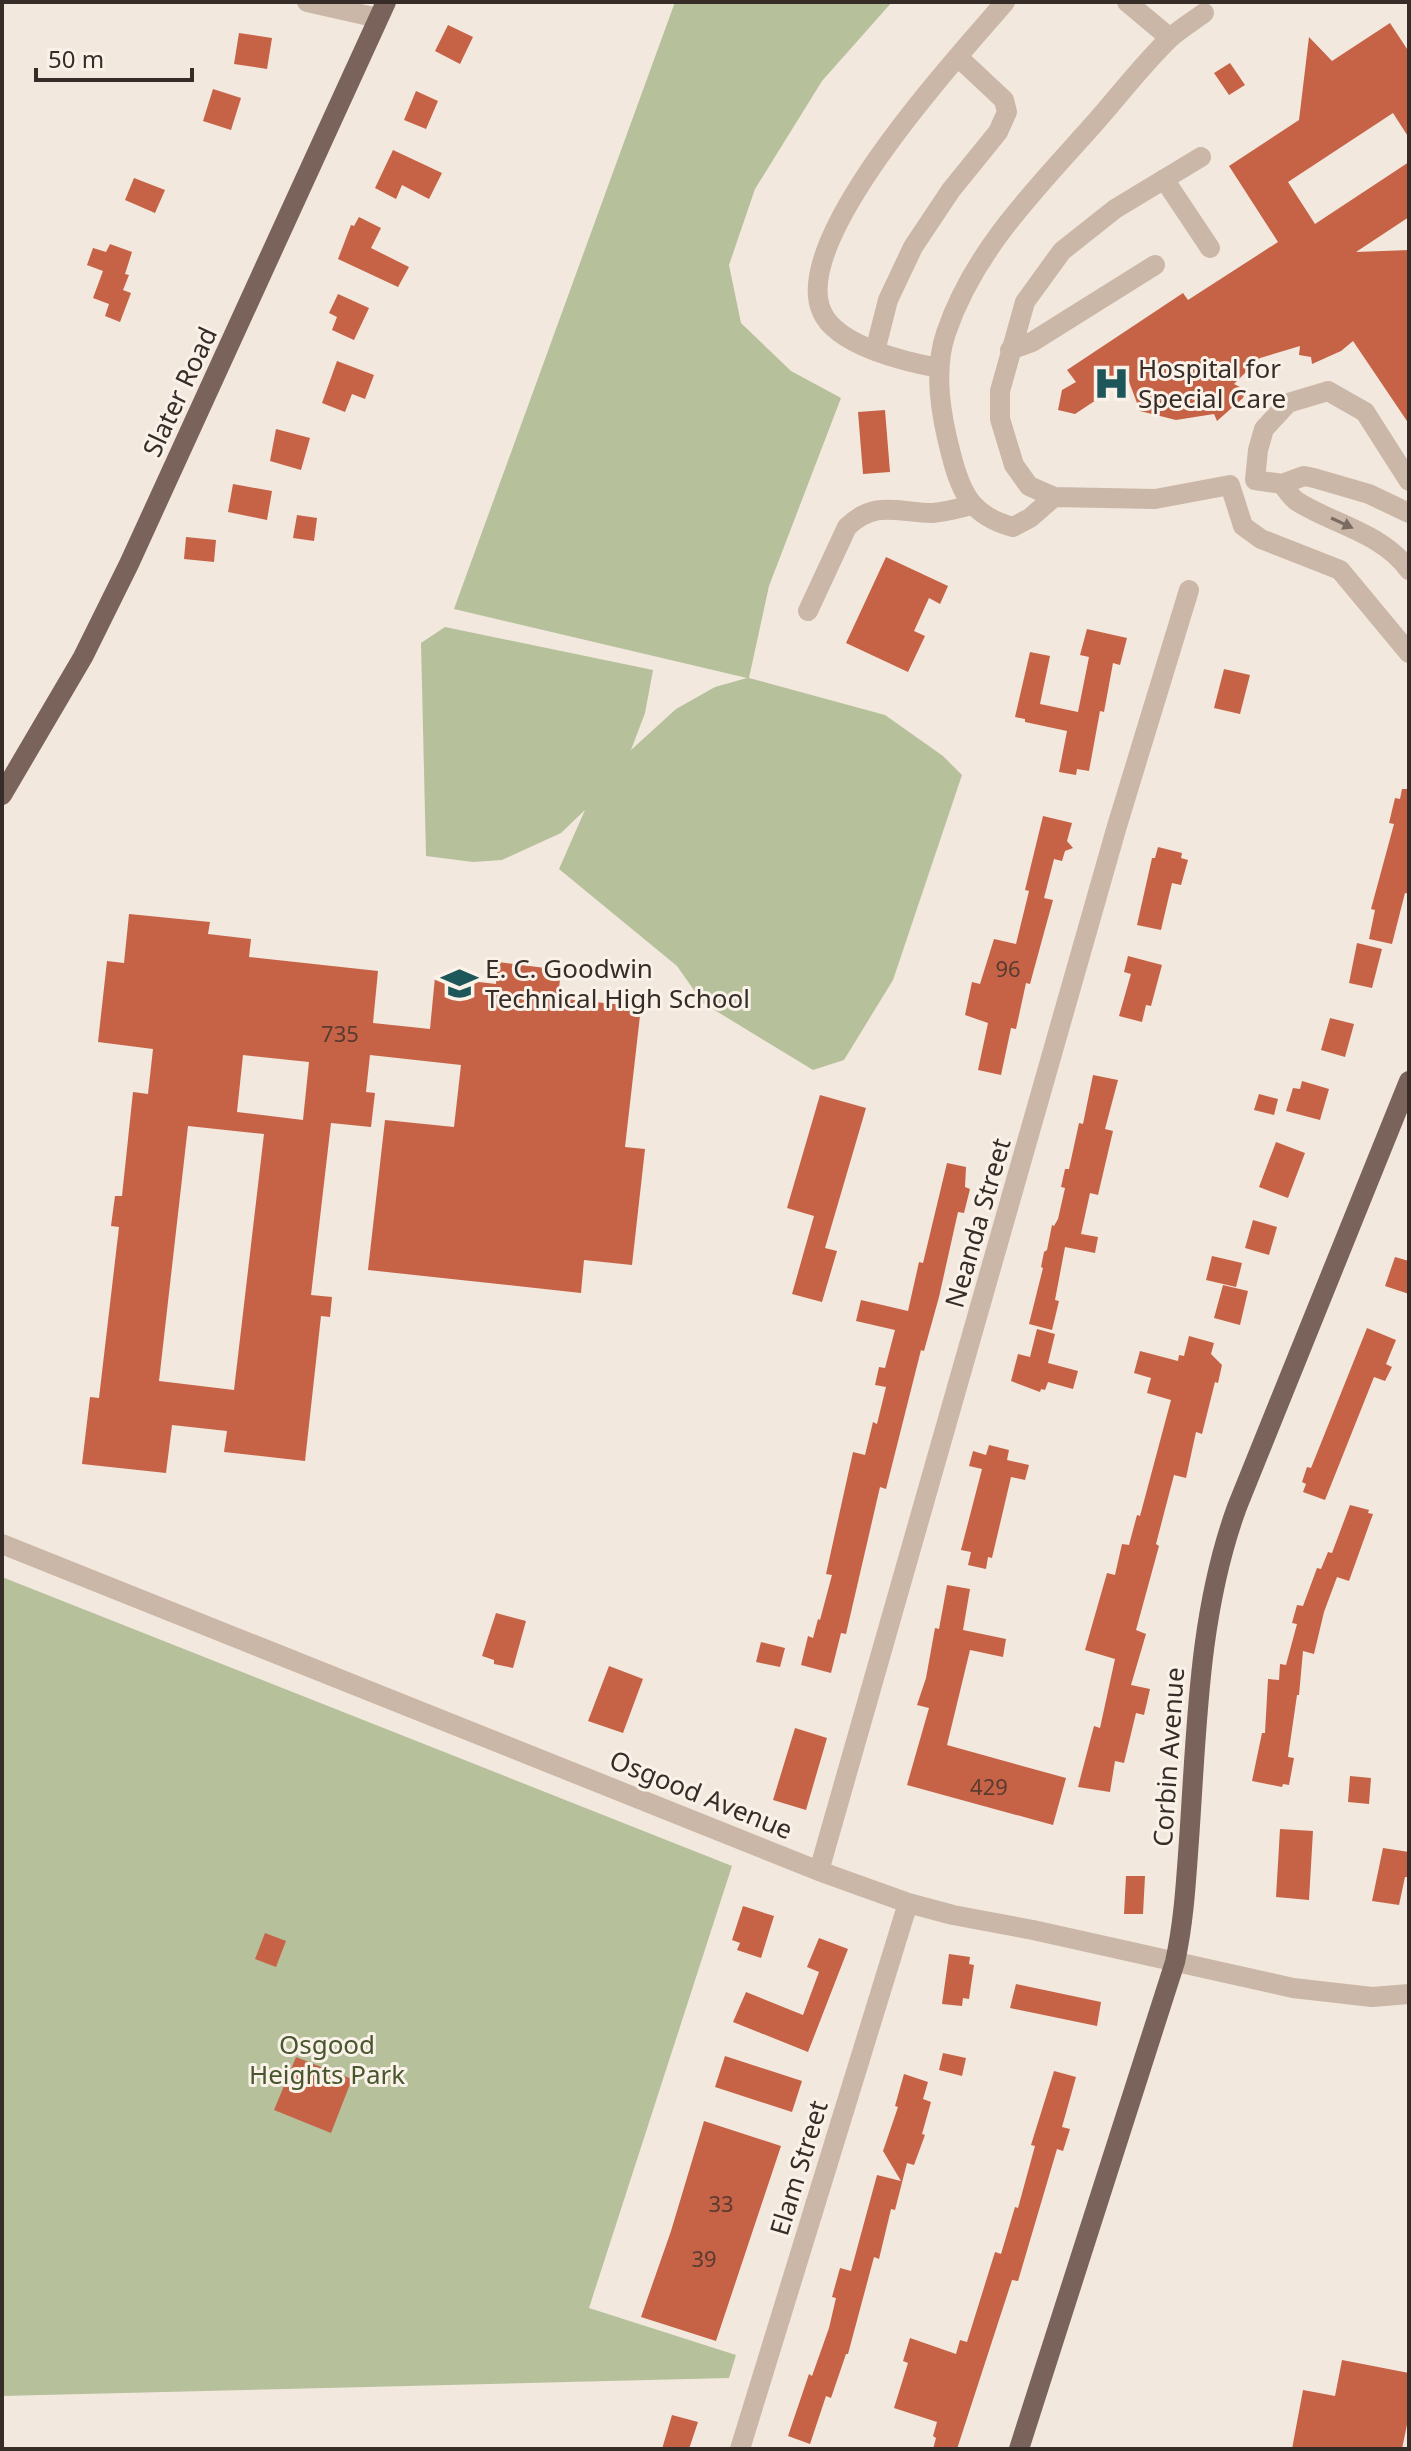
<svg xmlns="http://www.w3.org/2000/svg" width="1411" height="2451" font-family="'Noto Sans',sans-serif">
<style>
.green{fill:#b6c19c}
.building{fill:#c66347;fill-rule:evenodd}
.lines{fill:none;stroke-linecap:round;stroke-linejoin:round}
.minor{stroke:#cab7a8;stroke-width:20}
.major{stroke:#79635a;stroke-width:20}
.oneway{fill:#796b62}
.labels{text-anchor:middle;stroke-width:6;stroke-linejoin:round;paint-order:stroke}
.number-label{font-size:22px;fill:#5b3a30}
.poi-label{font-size:26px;fill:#372d28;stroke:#faf2e9;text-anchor:start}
.street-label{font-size:26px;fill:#372d28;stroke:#faf2e9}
.park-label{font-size:26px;fill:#47562c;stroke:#faf2e9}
</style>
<rect width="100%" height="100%" fill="#f2e8dd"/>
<!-- green -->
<path class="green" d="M675,2H892L822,81L755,189L729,265L741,323L791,371L841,398L769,586L749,678L885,715L943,756L962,775L893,980L844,1060L813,1070L703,1003L677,966L559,869L585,810L561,833L502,860L473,862L426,856L421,643L445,627L653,670L645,713L631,750L676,709L715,687L747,678L454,609Z
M2,1577L732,1866L589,2308L736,2355L729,2378L2,2396Z"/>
<!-- building -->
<path class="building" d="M1390,23L1409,52V138L1393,113L1288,182L1315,224L1409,162V217L1356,252L1409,250V424L1353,341L1341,351L1312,364L1311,357L1299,355L1300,346L1260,358L1234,384L1246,390L1243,398L1217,421L1214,414L1176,420L1140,411L1128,379L1075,414L1058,410L1062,390L1076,382L1067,370L1183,293L1188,300L1278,242L1229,166L1299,120L1309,37L1332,61Z
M448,25L473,37L460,64L435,51Z
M239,33L272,38L267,69L234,64Z
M1230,63L1245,85L1229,95L1214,73Z
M213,89L241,98L231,130L203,121Z
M416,91L438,101L426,129L404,120Z
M393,150L442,173L429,199L402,185L396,199L375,188Z
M134,178L165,190L155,213L125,200Z
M359,217L381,228L371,248L409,267L398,287L338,259L351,225L354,226Z
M110,244L132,252L125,274L129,275L123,290L131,293L120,322L105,316L109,304L93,298L103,271L87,265L93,248L106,252Z
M338,294L369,308L354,340L332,330L337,317L329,313Z
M337,361L374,375L365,399L352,394L345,412L322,403Z
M885,410L890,472L863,474L858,412Z
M276,429L310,438L301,470L270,461Z
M233,484L272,491L267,520L228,512Z
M297,515L317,518L314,541L293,538Z
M186,537L216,540L214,562L184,559Z
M886,557L948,586L940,604L929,598L914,631L925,636L908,672L846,643Z
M1087,629L1127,638L1120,665L1113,663L1104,712L1100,711L1089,771L1077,769L1076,775L1059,772L1067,731L1025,722V719L1015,717L1030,652L1050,656L1040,704L1078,712L1089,657L1080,655Z
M1224,669L1250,675L1240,714L1214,708Z
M1402,789H1409V894L1405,893L1392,944L1369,939L1375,910L1371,909L1394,824L1389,823L1395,798L1400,799Z
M1043,816L1072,823L1067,841L1073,848L1065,851L1062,861L1054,859L1044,898L1053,900L1045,929L1030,984L1026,983L1016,1029L1011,1028L1001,1075L978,1070L988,1023L965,1015L972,982L980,984L994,939L1016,944L1029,891L1025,890Z
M1158,847L1182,853L1181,858L1188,860L1181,885L1172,883L1161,930L1137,925L1152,858H1155Z
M129,914L210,922L208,934L251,939L249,957L378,971L373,1023L430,1029L435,977L496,984L498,962L561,970L558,998L641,1007L625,1147L645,1149L632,1265L584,1260L581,1293L368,1270L385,1120L454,1127L461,1065L370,1055L366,1092L375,1093L371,1127L331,1123L311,1295L332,1297L330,1317L321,1316L305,1461L224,1452L227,1431L172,1425L166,1473L82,1464L90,1397L99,1398L119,1227L111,1226L115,1196H122L133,1092L148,1094L153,1049L98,1042L107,961L124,963ZM243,1055L309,1062L303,1120L237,1112ZM188,1126L264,1134L234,1390L159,1381Z
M1357,943L1382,949L1372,988L1349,983Z
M1128,956L1162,965L1151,1006L1146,1005L1142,1022L1119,1016L1131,974L1124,972Z
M1330,1018L1354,1024L1345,1057L1321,1050Z
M1093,1075L1118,1080L1105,1129L1113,1131L1098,1195L1090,1193L1081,1234L1098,1237L1095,1253L1065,1247L1055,1300L1059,1301L1052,1330L1029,1324L1043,1268L1041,1267L1044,1252L1047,1250L1052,1225L1054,1226L1058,1219L1065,1188L1061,1187L1065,1169H1069L1079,1123L1083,1124Z
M1302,1081L1329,1089L1320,1120L1286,1111L1293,1088L1300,1089Z
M1259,1094L1278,1099L1274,1115L1254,1110Z
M820,1095L866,1108L825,1248L837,1251L822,1302L792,1294L814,1216L787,1208Z
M1276,1142L1305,1153L1288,1198L1259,1187Z
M947,1163L966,1167L965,1187L970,1189L964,1213L958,1212L939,1297L924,1351L921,1350L886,1489L880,1487L846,1634L841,1633L831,1673L801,1665L808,1636L813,1638L818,1619L820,1620L832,1575L826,1574L853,1452L865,1455L873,1422L877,1424L886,1387L875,1385L879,1367L885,1368L895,1330L856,1321L861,1300L908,1311L919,1262L923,1263Z
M1253,1220L1277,1227L1269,1255L1245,1248Z
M1212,1256L1242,1263L1236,1287L1206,1280Z
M1395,1257L1409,1261V1294L1385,1286Z
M1223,1285L1248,1291L1240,1325L1214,1318Z
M1367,1328L1396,1340L1386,1364L1392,1367L1385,1381L1374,1377L1325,1500L1303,1492L1306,1484L1302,1482L1307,1467L1311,1468Z
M1037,1329L1055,1334L1048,1363L1078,1371L1073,1389L1048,1382L1045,1390L1041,1389L1040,1392L1011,1381L1018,1354L1030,1357Z
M1189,1336L1214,1343L1211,1354L1222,1365L1218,1383L1215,1382L1202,1434L1196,1432L1186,1478L1174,1475L1156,1544L1159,1546L1136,1630L1146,1634L1131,1685L1150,1689L1144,1715L1136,1713L1124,1763L1115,1761L1110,1792L1078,1787L1094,1726L1100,1728L1115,1659L1085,1650L1107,1573L1115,1575L1122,1544L1129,1545L1137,1515L1140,1516L1171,1400L1147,1393L1151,1378L1134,1373L1140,1351L1178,1361L1179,1355L1184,1356Z
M989,1445L1009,1450L1007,1460L1029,1465L1025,1480L1011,1477L992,1558L988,1557L986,1569L968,1565L971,1552L961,1550L982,1469L969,1466L973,1451L986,1455Z
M1350,1505L1369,1510L1368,1513L1373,1514L1349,1581L1337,1577L1324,1612L1314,1654L1303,1651L1299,1695H1297L1288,1757L1294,1758L1289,1785L1283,1784L1282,1787L1252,1781L1262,1733H1265L1268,1679L1279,1680L1280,1664L1286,1665L1297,1624L1292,1623L1297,1605L1303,1606L1317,1568L1321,1569L1328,1552L1332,1553Z
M947,1585L970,1589L963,1630L1006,1639L1003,1657L970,1650L947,1745L1066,1778L1053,1825L907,1785L929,1708L917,1705L926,1678L935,1628L939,1629Z
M496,1613L526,1621L513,1668L494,1664V1660L482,1656Z
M761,1642L785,1648L780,1667L756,1662Z
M609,1666L643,1679L623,1733L588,1721Z
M795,1728L827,1738L806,1810L773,1800Z
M1350,1776L1371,1778L1369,1804L1348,1802Z
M1280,1829L1313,1831L1309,1900L1276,1897Z
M1383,1848L1409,1852V1877H1405L1399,1905L1372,1901Z
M1126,1876H1145L1143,1914H1124Z
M743,1906L774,1916L761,1958L737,1950L740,1943L732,1940Z
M265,1933L286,1941L276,1967L255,1959Z
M819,1938L848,1949L808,2052L733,2022L746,1992L803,2015L819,1972L807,1967Z
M949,1954L970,1957L969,1964L974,1965L969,1999L963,1998L962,2006L942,2004Z
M1016,1984L1101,2002L1097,2026L1010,2008Z
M943,2053L966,2058L962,2076L939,2070Z
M725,2056L802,2081L792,2112L715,2087Z
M296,2057L352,2079L331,2133L274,2110Z
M1054,2071L1076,2077L1062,2127L1070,2129L1063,2151L1057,2149L1018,2281L1012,2280L957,2449H933L936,2438L933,2436L937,2422L894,2408L908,2363L903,2361L910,2338L956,2354L960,2340L967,2342L995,2252L1001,2254L1015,2207L1018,2208L1035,2146L1031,2145Z
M904,2074L928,2082L923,2099L931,2102L922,2134L925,2135L914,2165L907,2163L895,2210L891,2209L879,2259L874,2257L848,2354H846L831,2398L826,2396L810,2444L788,2436L809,2374L812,2376L829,2328L836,2298L832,2297L840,2268L851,2271L877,2175L901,2181L883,2151L898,2107L895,2106Z
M704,2121L781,2146L716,2341L641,2317L671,2231Z
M1342,2360L1409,2373V2415L1402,2449H1292L1303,2390L1335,2396Z
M672,2415L698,2422L689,2449H662Z"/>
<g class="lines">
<!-- minor -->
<path class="minor" d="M307,2L378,18
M1127,2L1170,38
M1201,157L1115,209L1062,251L1025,302L1000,391V419L1014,465L1029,486L1054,497L1155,499L1230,485L1243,526L1261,539L1340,570L1409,653
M1164,179L1210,248
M1010,350L1032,342L1155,265
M875,351L888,300L913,247L951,190L998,132L1007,112L1004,100L958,57
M939,368C906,362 837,346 822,312C788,240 959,56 1005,2
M1409,481L1365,412L1328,391L1288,403L1264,429L1258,450L1255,480L1282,484L1304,476L1314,478L1369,494L1409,513
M1282,484C1287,490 1291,498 1298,502C1335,525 1382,533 1409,570
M1054,497L1030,518L1013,527C972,516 961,494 951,454C941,416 933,371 946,333C974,250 1036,189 1093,125C1118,97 1142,65 1170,38C1180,29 1193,21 1204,13
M808,611L847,527C876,499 898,513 933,513C946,512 960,508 972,505
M2,1544L819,1871L908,1903L953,1915L1033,1930L1293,1988L1372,1997L1409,1994
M819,1871L1117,826L1189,590
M740,2449L908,1903"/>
<!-- major -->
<path class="major" d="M2,795L83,657L129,564L386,2
M1019,2449L1175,1962C1184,1921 1186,1881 1189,1840C1197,1727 1198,1614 1237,1507L1409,1081"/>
</g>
<!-- one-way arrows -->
<defs><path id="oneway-solid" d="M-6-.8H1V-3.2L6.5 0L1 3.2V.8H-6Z" transform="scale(2)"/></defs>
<use class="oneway" href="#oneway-solid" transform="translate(1342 523) rotate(25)"/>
<!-- icons -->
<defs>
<symbol id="hospital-bare" viewBox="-9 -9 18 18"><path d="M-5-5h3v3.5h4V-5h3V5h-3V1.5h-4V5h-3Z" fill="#1e5759" stroke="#faf2e9" stroke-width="2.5" paint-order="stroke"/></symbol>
<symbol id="school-bare" viewBox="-9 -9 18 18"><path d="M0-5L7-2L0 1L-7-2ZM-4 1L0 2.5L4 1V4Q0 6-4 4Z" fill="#1e5759" stroke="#faf2e9" stroke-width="2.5" paint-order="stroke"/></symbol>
</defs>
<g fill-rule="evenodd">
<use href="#hospital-bare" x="1086" y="358" width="51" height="51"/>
<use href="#school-bare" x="434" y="958" width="51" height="51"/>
</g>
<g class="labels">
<!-- number labels -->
<g class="number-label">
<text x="1008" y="977">96</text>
<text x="340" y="1042">735</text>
<text x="989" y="1795">429</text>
<text x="721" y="2212">33</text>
<text x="704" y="2267">39</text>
</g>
<!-- poi labels -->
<g class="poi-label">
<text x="1138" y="378">Hospital for<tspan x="1138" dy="30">Special Care</tspan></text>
<text x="485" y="978">E. C. Goodwin<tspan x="485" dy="30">Technical High School</tspan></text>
</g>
<!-- street labels -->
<g class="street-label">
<text transform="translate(180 392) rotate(-65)" y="9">Slater Road</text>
<text transform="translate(978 1223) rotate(-74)" y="9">Neanda Street</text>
<text transform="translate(1169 1757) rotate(-86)" y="9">Corbin Avenue</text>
<text transform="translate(701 1795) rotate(22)" y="9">Osgood Avenue</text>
<text transform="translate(799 2168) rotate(-73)" y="9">Elam Street</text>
</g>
<!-- park labels -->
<g class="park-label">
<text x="327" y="2054">Osgood<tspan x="327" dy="30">Heights Park</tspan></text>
</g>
</g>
<!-- border -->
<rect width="1411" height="2451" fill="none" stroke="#372d28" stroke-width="8"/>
<!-- scale -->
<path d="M36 68v12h156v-12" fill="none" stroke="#372d28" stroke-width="4"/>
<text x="48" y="68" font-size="24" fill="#372d28" stroke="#faf2e9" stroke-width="6" paint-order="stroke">50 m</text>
</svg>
